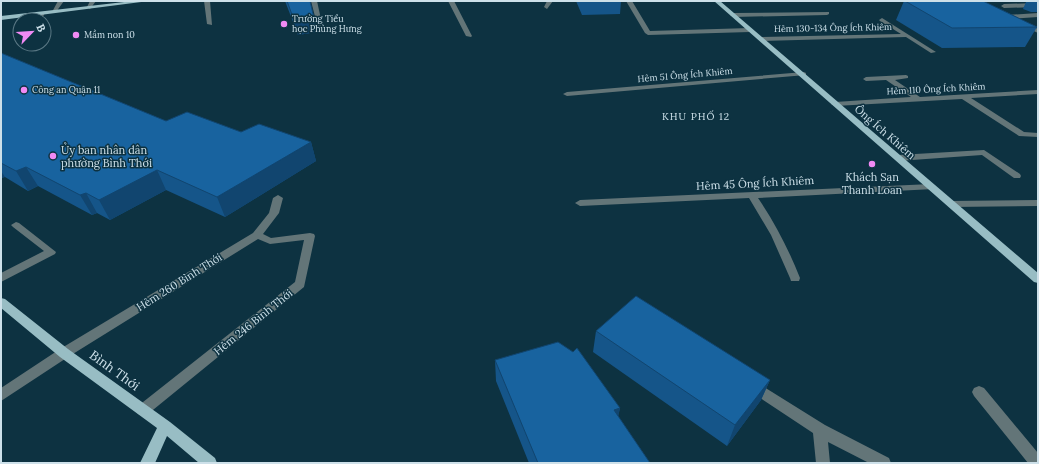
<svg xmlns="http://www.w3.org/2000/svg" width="1039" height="464" font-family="Lora,serif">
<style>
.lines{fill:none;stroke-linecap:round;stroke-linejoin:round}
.minor{fill:#637578;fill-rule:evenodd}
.major{fill:#98bdc4;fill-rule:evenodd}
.wall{fill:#155589}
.shaded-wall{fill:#11456f}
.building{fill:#18639f;stroke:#11456f}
.poi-dot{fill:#f18af4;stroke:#0d3241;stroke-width:1.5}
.labels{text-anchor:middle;stroke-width:3;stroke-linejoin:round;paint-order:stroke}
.far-poi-label{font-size:9px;fill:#cde0e9;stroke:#0d3241;text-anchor:start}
.far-street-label{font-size:9px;fill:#cde0e9;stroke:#0d3241}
.far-neighbourhood-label{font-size:10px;letter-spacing:1px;fill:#cde0e9;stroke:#0d3241}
.street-label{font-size:11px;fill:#cde0e9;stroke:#0d3241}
.poi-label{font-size:11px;fill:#cde0e9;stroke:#0d3241;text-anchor:start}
.near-street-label{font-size:13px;fill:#cde0e9;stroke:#0d3241}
</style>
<rect width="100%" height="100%" fill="#0d3241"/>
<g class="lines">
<!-- minor -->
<path class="minor" d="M58,1H64L56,12H52Z
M90,1H96L90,9L87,7Z
M204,1H210L212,25L207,24Z
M311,1H317L324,33L319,32Z
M448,1H454L472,36L471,37L466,36Z
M547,1H553L547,9L544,7Z
M626,1H632L650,31L750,28L753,30L750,32L648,35L645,33Z
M1038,3V7L1004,8L1001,6L1004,4Z
M40,12L45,13L41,20H35Z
M829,12V14L827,15L733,17L730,15L733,13Z
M1038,13V17L1006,19L1003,17L1006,15Z
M882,18L936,52L931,53L906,37L762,41L759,39L762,37L901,34L880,21L879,20Z
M1023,22L1038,29V33L1021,25L1020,24Z
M804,72L806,73V75L567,96L563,94L567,92Z
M906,75L908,76V78L895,80L920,97L1038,90V94L971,98L1024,132L1038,133V137L1019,136L962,99L835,106L831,104L835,102L911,97L886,80L866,81L863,79L866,77Z
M984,150L1020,174L1021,176L1020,178H1014L982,155L898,161L894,158L898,155Z
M931,184L934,185L936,187L934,189L758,198C775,223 789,250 800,278L799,281H791L790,278L771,235L749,198L580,206L575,203L580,200Z
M278,195L283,198L279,213L263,234L271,238L310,233L314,234L315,236L304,287L148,414L143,416L138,414L136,410L138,406L295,282L304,240L270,244L258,239L68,357L1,401V388L60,349L253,233L269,213L273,198Z
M1038,200V206L951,207L946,204L951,201Z
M16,222L19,223L56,252L55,254L1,282V273L44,251L13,227L11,225Z
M753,380L825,425L889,458L891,463H869L828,442L830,463H816L813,433L748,390L746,386L748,382Z
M979,386L984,388L1038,453V463H1028L974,396L972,392L974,388Z"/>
<!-- major -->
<path class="major" d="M133,1H149L1,20V16Z
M714,1H720L1038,273V283L1034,282Z
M1,298L5,299L68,349L170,422L215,458L217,463H199L167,436L155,463H140L157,428L60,357L1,308Z"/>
</g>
<!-- wall -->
<path class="wall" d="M285,1H310L317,32L298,35Z
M576,1H621L620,14L582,15Z
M904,1H983L1037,27L1025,47L942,48L896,20Z
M1002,1H1038V12H1031L1023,9L1026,2H1006Z
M1,53L166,121L311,142L316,161L225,217L166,190L110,220L97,213L92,215L38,186L28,191L5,177L1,178Z
M596,331L770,380L761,400L727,446L593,352Z
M495,360L620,408L618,416L650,463H529L496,381Z"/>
<!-- shaded-wall -->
<path class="shaded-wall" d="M314,18L317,32L298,35L294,20Z
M311,142L316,161L225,217L217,197Z
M26,167L38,186L28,191L16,171Z
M157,170L166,190L110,220L99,200Z
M1,171L5,177L1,178Z
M86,193L97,213L92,215L80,195Z
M770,380L761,400L727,446L735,425Z
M620,408L616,428L614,410Z"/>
<!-- building -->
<path class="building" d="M287,1H310L314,18L294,20Z
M905,1H983L1037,27L952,28Z
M1,53L166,121L187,112L241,132L259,124L311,142L217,197L157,170L99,200L86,193L80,195L26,167L16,171L1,163Z
M636,296L770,380L735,425L596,331Z
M558,342L573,352L577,348L620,408L614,410L650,463H538L495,360Z"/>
<!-- markers -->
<g class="poi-dot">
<circle cx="284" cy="24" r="4"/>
<circle cx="76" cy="35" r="4"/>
<circle cx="24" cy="90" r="4"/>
<circle cx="53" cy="156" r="4"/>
<circle cx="872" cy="164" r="4"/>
</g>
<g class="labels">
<!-- far-poi labels -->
<g class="far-poi-label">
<text x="292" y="22">Trường Tiểu<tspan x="292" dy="10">học Phùng Hưng</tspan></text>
<text x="84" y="38">Mầm non 10</text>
<text x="32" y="93">Công an Quận 11</text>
</g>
<!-- far-street labels -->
<g class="far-street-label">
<text transform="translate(833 28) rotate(-1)" y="3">Hẻm 130-134 Ông Ích Khiêm</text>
<text transform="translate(685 75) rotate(-5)" y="3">Hẻm 51 Ông Ích Khiêm</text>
<text transform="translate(936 89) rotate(-3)" y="3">Hẻm 110 Ông Ích Khiêm</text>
</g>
<!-- far-neighbourhood labels -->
<g class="far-neighbourhood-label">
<text x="696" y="120">KHU PHỐ 12</text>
</g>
<!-- street labels -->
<g class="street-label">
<text transform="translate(885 132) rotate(41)" y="4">Ông Ích Khiêm</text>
<text transform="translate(755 183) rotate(-3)" y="4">Hẻm 45 Ông Ích Khiêm</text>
<text transform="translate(179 282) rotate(-32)" y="4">Hẻm 260 Bình Thới</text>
<text transform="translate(253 322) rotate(-39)" y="4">Hẻm 246 Bình Thới</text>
</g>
<!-- poi labels -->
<g class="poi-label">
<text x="61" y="154">Ủy ban nhân dân<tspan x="61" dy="13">phường Bình Thới</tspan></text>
<text x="872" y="181" text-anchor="middle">Khách Sạn<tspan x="872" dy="13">Thanh Loan</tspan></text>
</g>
<!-- near-street labels -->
<g class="near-street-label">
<text transform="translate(115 370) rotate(36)" y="5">Bình Thới</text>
</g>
</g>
<!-- border -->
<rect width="1039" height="464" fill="none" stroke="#cde0e9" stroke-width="4"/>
<!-- north arrow -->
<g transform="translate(32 32) rotate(65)"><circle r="19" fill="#0d3241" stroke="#5a7884"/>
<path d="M0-3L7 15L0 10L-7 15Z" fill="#f18af4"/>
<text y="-6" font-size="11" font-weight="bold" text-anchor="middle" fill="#cde0e9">B</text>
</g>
</svg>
